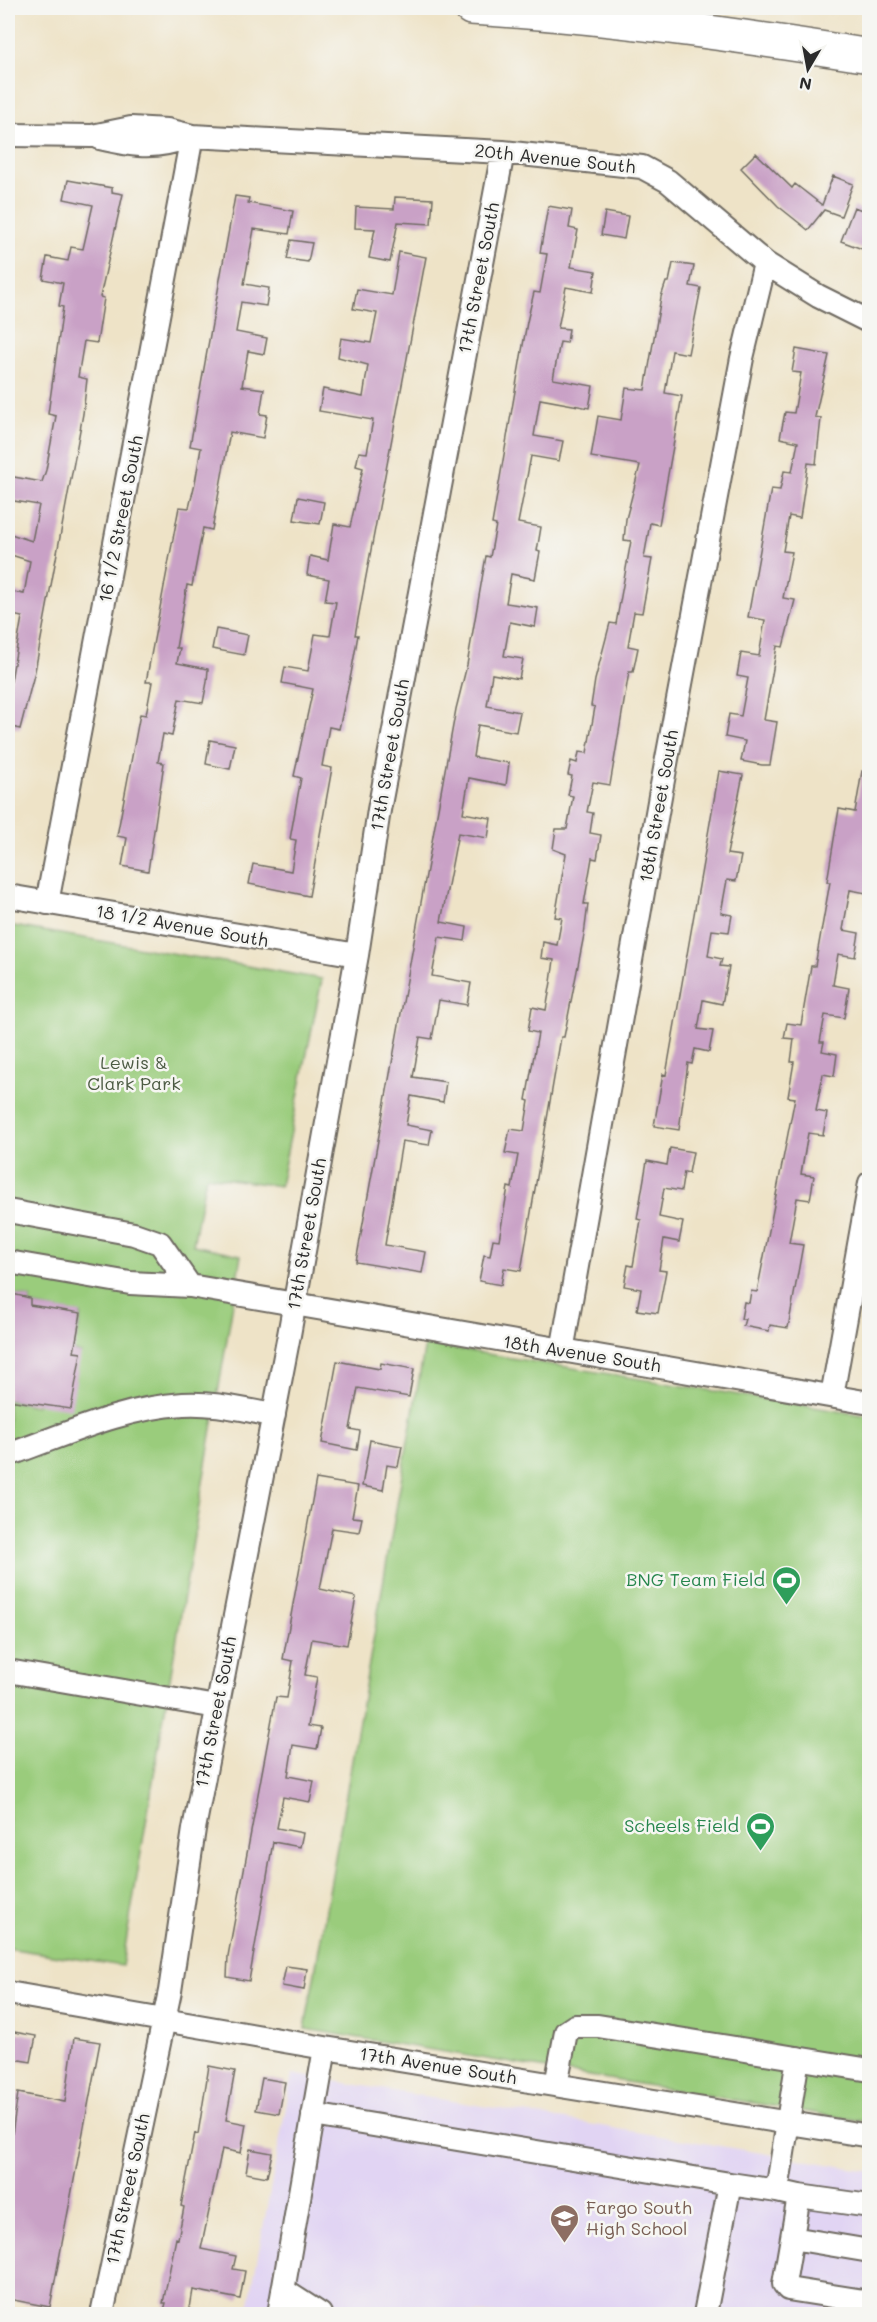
<svg xmlns="http://www.w3.org/2000/svg" width="877" height="2322" font-family="Mali,sans-serif">
<style>
.built{fill:#e1d4f3}
.green{fill:#9acc7b;stroke:#627c53;stroke-width:1.5}
.building{fill:#c9a1c6}
.lines{fill:none;stroke-linecap:round;stroke-linejoin:round}
.minor-casing{stroke:#6f6b62;stroke-width:26}
.highway-casing{stroke:#6f6b62;stroke-width:36}
.minor{stroke:#fff;stroke-width:22}
.highway{stroke:#fff;stroke-width:33}
.labels{text-anchor:middle;stroke-width:5;stroke-linejoin:round;paint-order:stroke}
.street-label{font-size:18px;fill:#2b2b2b;stroke:#f6f6f2}
.park-label{font-size:18px;fill:#4c5b43;stroke:#f6f6f2}
.leisure-label{font-size:18px;fill:#27864d;stroke:#f6f6f2;text-anchor:end}
.education-label{font-size:18px;fill:#785e54;stroke:#f6f6f2;text-anchor:start}
</style>
<rect width="100%" height="100%" fill="#f6f6f2"/>
<filter id="ink" filterUnits="userSpaceOnUse"><feTurbulence type="fractalNoise" baseFrequency=".0167" numOctaves="2"/><feDisplacementMap in="SourceGraphic" scale="12" xChannelSelector="R" yChannelSelector="G"/><feConvolveMatrix kernelMatrix="1 2 1 2 8 2 1 2 1" color-interpolation-filters="sRGB"/></filter>
<filter id="wash" filterUnits="userSpaceOnUse"><feTurbulence type="fractalNoise" baseFrequency=".008" numOctaves="4" result="noise"/><feDisplacementMap in="SourceGraphic" scale="24" xChannelSelector="R" yChannelSelector="G"/><feGaussianBlur stdDeviation="1.35" result="paint"/><feColorMatrix in="noise" values="0 0 0 0 0 0 0 0 0 0 0 0 0 0 0 0 0 1.4 0 .05"/><feComposite in="paint" operator="in"/></filter>
<g filter="url(#wash)">
<rect width="100%" height="100%" fill="#eee3c7"/>
<!-- built -->
<path class="built" d="M292,2074L869,2171V2314H247Z"/>
<!-- green -->
<path class="green" d="M8,925L322,979L280,1186L206,1176L193,1245L241,1255L122,1966L8,1948V1449L14,1441L8,1439V1400L36,1406L81,1353L70,1351L77,1338L81,1314L30,1305V1298L8,1293Z
M425,1344L869,1416V2122L305,2029Z"/>
<g id="blocks">
<!-- building -->
<path class="building" d="M756,153L792,188L795,184L822,205L833,176L853,184L841,216L824,210L808,230L778,206L741,168Z
M68,180L112,188V192L123,194L100,297L104,298L97,343L84,341L78,377L87,379L83,414L35,671L20,729L8,726V680L11,681L22,617L8,614V591L24,594L30,561L8,554V533L32,541L39,505L8,500V476L42,482L46,470L56,416L48,414L63,307L59,306L63,283L43,279L47,257L68,261L71,247L83,249L93,205L64,199Z
M235,196L249,198L248,203L293,211L289,234L254,229L244,284L269,288L266,306L241,302L236,332L267,338L264,354L248,351L242,386L264,389L260,414L267,415L263,438L230,432L212,530L203,528L192,586L187,585L176,648H180L177,663L208,669L207,682L203,703L179,699L172,736L163,734L158,762L164,763L148,871L122,866L127,838L117,836L140,714L146,715L152,682H146L179,507L189,508L195,483L201,448L190,446Z
M395,197L433,199L431,224L398,222L390,262L369,258L375,229L355,228L356,207L394,209Z
M548,206L572,210L569,228L578,230L571,267L596,271L593,292L566,287L558,328L569,329L567,343L560,342L553,379L593,386L589,408L540,399L534,436L563,441L559,461L531,456L518,523L541,527L537,551L540,552L535,579L511,574L506,603L538,608L535,627L510,622L504,656L523,659L519,679L492,674L487,706L520,712L516,732L478,725L473,757L509,763L506,785L469,778L463,813L491,818L488,838L458,833L441,922L467,927L465,941L439,937L432,976L471,983L467,1005L439,1000L432,1039L420,1037L413,1077L446,1082L443,1102L411,1096L406,1125L432,1130L429,1145L402,1141L385,1245L426,1252L422,1273L356,1262L456,709L467,665L486,556L490,557L496,525L492,524L527,322L534,292L540,293L547,254L540,253Z
M854,207L870,213V252L841,241Z
M605,212L628,216L624,239L601,235Z
M291,240L312,243L308,262L287,259Z
M399,252L426,257L355,635H358L351,674L339,729L329,727L322,766L332,768L309,896L249,884L253,864L291,871L296,840L290,839L301,778L294,776L313,689L282,683L285,667L308,671L315,634L330,636L336,602L325,601L329,579L307,575L310,556L328,560L334,524L350,527L363,468L356,466L359,452L367,453L373,420L319,411L323,389L363,397L368,365L338,357L341,338L371,343L377,313L353,309L357,289L392,295Z
M673,263L694,266L690,286L701,288L688,354L672,351L665,393L682,396L659,525L650,523L644,558L652,559L642,613L634,612L628,646L638,648L633,672H629L610,785L593,782L587,812L593,813L590,833L601,835L597,859L592,858L584,904H588L584,935L564,1037H561L521,1271L504,1268L501,1285L479,1281L484,1255L490,1256L493,1239L499,1240L508,1187L512,1188L518,1155L505,1153L510,1129L524,1131L529,1101L526,1100L538,1033L528,1031L532,1007L546,1010L551,982L554,960L541,958L543,942L557,945L562,918L555,917L566,854L553,849L556,829H567L573,796L568,795L572,776L568,775L571,761L577,763L579,752L587,753L595,707L591,706L595,680L610,623L616,624L631,541L624,540L626,519L640,465L591,457L598,416L621,420L626,388L645,390L661,297L666,282H669Z
M796,349L829,355L815,417L821,418L816,464L808,463L800,518L789,516L783,551L792,552L783,598L795,600L783,647L777,646L764,720L777,722L770,765H762L741,761L745,741L725,737L729,714L741,716L748,678L737,676L741,653L759,656L765,620L748,617L771,489L780,490L784,471L792,472L798,442L780,438L785,412L794,413L801,373L792,372Z
M298,497L324,502L320,524L294,520Z
M216,629L248,635L244,655L212,649Z
M210,740L235,745L230,769L206,764Z
M719,771L743,775L727,854L741,856L736,881L727,880L721,913L732,915L729,932L712,930L708,956L722,959L720,966L729,967L722,1004L703,1000L698,1029L713,1031L709,1052L695,1049L692,1064L688,1063L679,1130L654,1126L663,1074L666,1075Z
M862,771L870,772V874L866,893L850,890L843,930L859,933L855,957L838,954L833,985L849,988L844,1018L825,1015L820,1042H824L822,1051L837,1054L834,1076L823,1074L816,1111L827,1113L823,1135L808,1133L801,1174L814,1176L810,1200L797,1198L789,1243L803,1245L788,1328L770,1325L769,1331L743,1326L745,1319H741L744,1302L749,1303L751,1291L757,1292L795,1098L788,1097L794,1062H791L794,1039L784,1038L787,1023L801,1025L811,966H815L830,882H827L839,809L855,812Z
M670,1148L693,1152L689,1173L684,1172L681,1191L664,1188L659,1217L683,1222L679,1242L664,1239L659,1270L666,1271L658,1313L637,1310L641,1289L624,1286L628,1265L633,1266L641,1220L637,1219L647,1161L667,1165Z
M8,1293L30,1298V1305L81,1313L74,1352L81,1353L71,1409L8,1400Z
M337,1361L380,1369L381,1363L414,1369L409,1397L358,1388L350,1429L360,1431L357,1450L322,1443Z
M370,1440L402,1446L398,1467L387,1465L383,1490L362,1486Z
M316,1479L358,1486L352,1517L362,1518L359,1532L332,1528L320,1589L356,1597L347,1645L312,1639L305,1675L317,1677L308,1726L321,1728L317,1749L293,1745L288,1776L314,1781L310,1802L283,1797L277,1828L303,1833L300,1847L273,1842L249,1981L227,1977L228,1956L276,1697L287,1698L293,1661L283,1659Z
M286,1966L307,1969L304,1990L282,1986Z
M9,2031L36,2036L31,2062L8,2058Z
M74,2038L100,2042L50,2307L8,2299V2162L18,2093L65,2102Z
M209,2066L235,2071L226,2120L246,2124L241,2153L222,2149L201,2249L236,2256L233,2269L245,2271L240,2299L193,2290L189,2314H163L166,2303H163L176,2238L178,2239L184,2207L181,2206L195,2133L198,2134Z
M262,2078L285,2082L279,2114L256,2110Z
M250,2149L272,2153L267,2177L246,2173Z"/>
</g>
</g>
<g filter="url(#ink)">
<use href="#blocks" fill-opacity="0" stroke="#6f6b62" stroke-width="1.5"/>
<g class="lines">
<defs>
<path id="minor" d="M8,135L92,136L131,128L167,130L192,136L503,152L642,167L668,181L765,263L818,296L870,322
M100,138C138,147 156,149 192,136
M8,896L357,955
M47,903L192,136
M8,1211L134,1234L160,1243L190,1286
M8,1262L130,1283L190,1286L870,1403
M562,1351L660,796L742,358L765,263
M832,1396L870,1183
M8,1455C65,1435 121,1408 183,1404C213,1402 244,1410 274,1415
M8,1671L217,1707
M8,1993L325,2048L870,2136
M798,2058L777,2191L799,2196L784,2284L788,2289L870,2302
M556,2085L566,2032L575,2026H598L870,2070
M313,2115L730,2184
M799,2196L870,2206
M792,2238L870,2251
M283,2290L320,2314
M102,2314L170,1991L194,1829L289,1335L357,955L379,810L503,152
M279,2314L325,2048
M705,2314L730,2184L777,2191"/>
<path id="highway" d="M471,8C604,16 738,35 870,56"/>
</defs>
<!-- minor casing -->
<use href="#minor" class="minor-casing"/>
<!-- highway casing -->
<use href="#highway" class="highway-casing"/>
<!-- minor -->
<use href="#minor" class="minor"/>
<!-- highway -->
<use href="#highway" class="highway"/>
</g>
</g>
<!-- icons -->
<defs>
<symbol id="stadium-pin" viewBox="-11 -11 22 30"><path d="M0 17L-7.5 6A9.5 9.5 0 1 1 7.5 6Z" fill="#2e9e5b" stroke="#f6f6f2"/><path d="M0-5a6.5 5 0 1 0 0 10a6.5 5 0 1 0 0-10ZM-3.5-1.8h7v3.6h-7Z" fill="#fff"/></symbol>
<symbol id="school-pin" viewBox="-11 -11 22 30"><path d="M0 17L-7.5 6A9.5 9.5 0 1 1 7.5 6Z" fill="#8d6e63" stroke="#f6f6f2"/><path d="M0-5L7-2L0 1L-7-2ZM-4 1L0 2.5L4 1V4Q0 6-4 4Z" fill="#fff"/></symbol>
</defs>
<g fill-rule="evenodd">
<use href="#stadium-pin" x="770" y="1564" width="33" height="45"/>
<use href="#stadium-pin" x="744" y="1810" width="33" height="45"/>
<use href="#school-pin" x="548" y="2202" width="33" height="45"/>
</g>
<g class="labels">
<!-- street labels -->
<g class="street-label">
<text transform="translate(555 159) rotate(6)" y="6">20th Avenue South</text>
<text transform="translate(479 278) rotate(-79)" y="6">17th Street South</text>
<text transform="translate(121 519) rotate(-79)" y="6">16 1/2 Street South</text>
<text transform="translate(390 755) rotate(-80)" y="6">17th Street South</text>
<text transform="translate(659 806) rotate(-80)" y="6">18th Street South</text>
<text transform="translate(182 926) rotate(10)" y="6">18 1/2 Avenue South</text>
<text transform="translate(307 1234) rotate(-80)" y="6">17th Street South</text>
<text transform="translate(582 1354) rotate(9)" y="6">18th Avenue South</text>
<text transform="translate(216 1712) rotate(-79)" y="6">17th Street South</text>
<text transform="translate(438 2066) rotate(9)" y="6">17th Avenue South</text>
<text transform="translate(128 2189) rotate(-78)" y="6">17th Street South</text>
</g>
<!-- park labels -->
<g class="park-label">
<text x="134" y="1069">Lewis &amp;<tspan x="134" dy="21">Clark Park</tspan></text>
</g>
<!-- leisure labels -->
<g class="leisure-label">
<text x="765" y="1586">BNG Team Field</text>
<text x="739" y="1832">Scheels Field</text>
</g>
<!-- education labels -->
<g class="education-label">
<text x="586" y="2214">Fargo South<tspan x="586" dy="21">High School</tspan></text>
</g>
</g>
<!-- margin -->
<rect width="877" height="2322" fill="none" stroke="#f6f6f2" stroke-width="30"/>
<!-- north arrow -->
<g transform="translate(808 69) rotate(190)" stroke="#f6f6f2" stroke-width="4.5" paint-order="stroke">
<path d="M0-4.5L10 22L0 15L-10 22Z" fill="#2b2b2b"/>
<text y="-9" font-size="16" font-weight="bold" text-anchor="middle" fill="#2b2b2b">N</text>
</g>
</svg>
